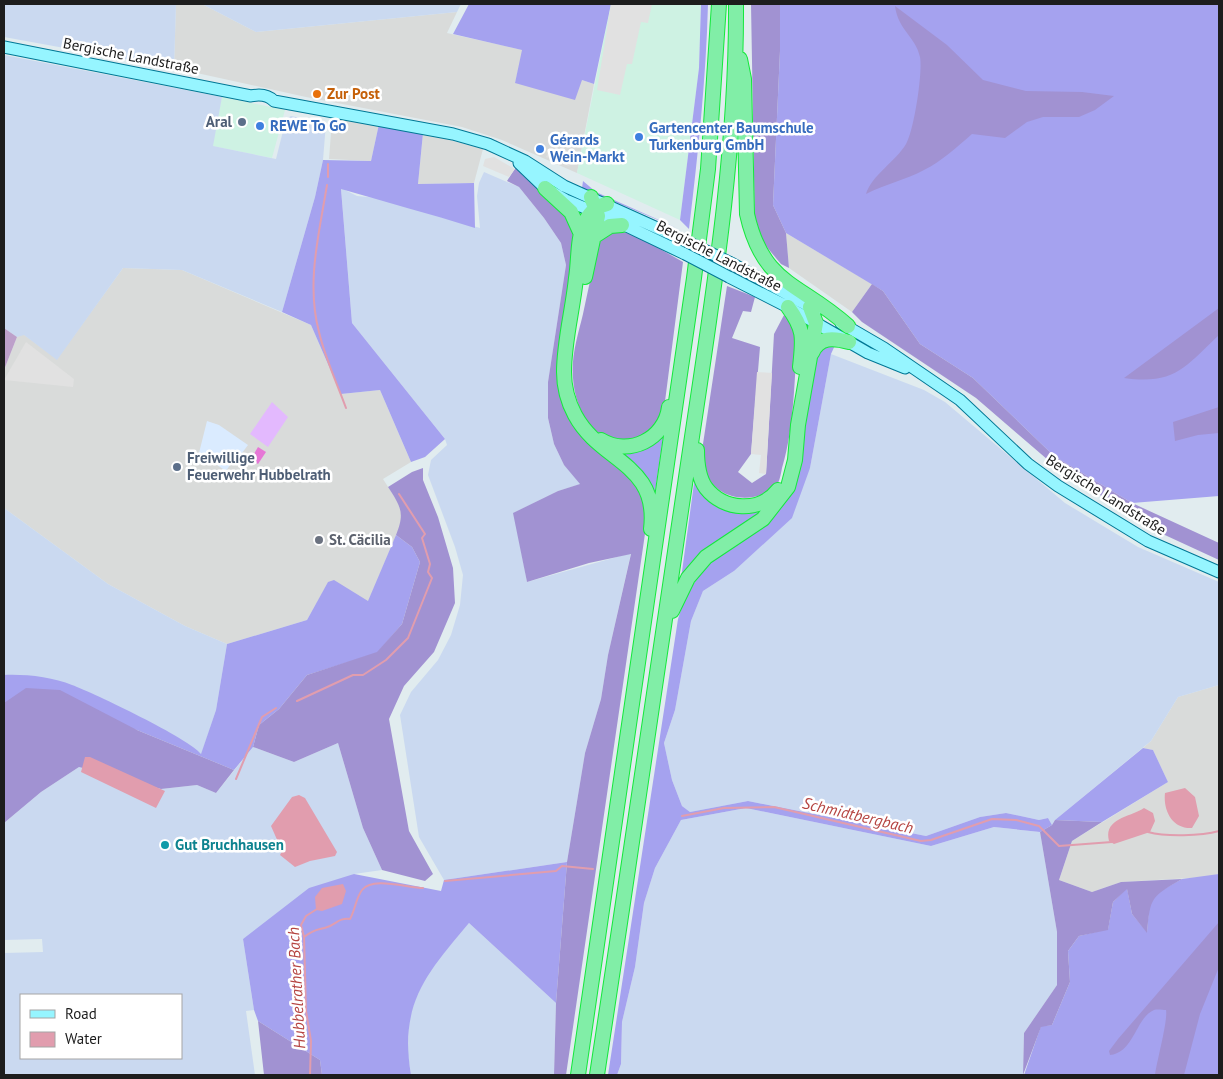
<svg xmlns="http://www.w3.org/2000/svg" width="1223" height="1079" font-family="'PT Sans',sans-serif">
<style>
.residential{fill:#d9dbda}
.commercial{fill:#cef2e3}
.education{fill:#daebff}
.farmland{fill:#cad9f0;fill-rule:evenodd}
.grass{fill:#a5a2ef}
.forest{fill:#a192d2}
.cemetery{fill:#bda0ca}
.park{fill:#e3b9fe}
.pitch{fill:#e677d6}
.parking{fill:#e1e1e1}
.water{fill:#e19dae}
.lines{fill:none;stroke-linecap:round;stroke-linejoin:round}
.stream{stroke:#e19dae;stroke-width:2}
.major-casing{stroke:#007795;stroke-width:13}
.highway-casing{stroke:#14e83c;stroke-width:16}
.major{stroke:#96f5ff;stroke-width:11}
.highway{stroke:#81eea7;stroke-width:14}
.major-bridge-casing{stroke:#007795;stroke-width:13;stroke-linecap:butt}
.major-bridge{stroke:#96f5ff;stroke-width:11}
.food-dot{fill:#e8710a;stroke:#fff;stroke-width:2}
.service-dot{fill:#5c6f8a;stroke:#fff;stroke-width:2}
.shop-dot{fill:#3f7fe0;stroke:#fff;stroke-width:2}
.worship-dot{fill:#6b7280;stroke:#fff;stroke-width:2}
.culture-dot{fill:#0f9aa8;stroke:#fff;stroke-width:2}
.labels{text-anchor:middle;stroke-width:5;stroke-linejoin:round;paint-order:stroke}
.street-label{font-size:15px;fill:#1d1d1d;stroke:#fff}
.food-label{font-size:15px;font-weight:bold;fill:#c56008;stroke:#fff;text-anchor:start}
.service-label{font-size:15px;font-weight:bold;fill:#4e5e75;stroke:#fff;text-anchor:end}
.shop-label{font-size:15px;font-weight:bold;fill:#366cbe;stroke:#fff;text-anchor:start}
.worship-label{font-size:15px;font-weight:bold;fill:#5b616d;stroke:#fff;text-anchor:start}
.culture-label{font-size:15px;font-weight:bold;fill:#0d838f;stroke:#fff;text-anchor:start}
.water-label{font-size:16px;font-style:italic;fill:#b54441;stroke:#fff}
</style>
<rect width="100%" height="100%" fill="#e1ecef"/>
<!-- residential -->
<path class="residential" d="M176,4H202L256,32L457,12L447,33L523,50L515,83L582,80L594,84L577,173L502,140L462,127L306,97L174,68Z
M340,117L379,124L371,161L329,159L332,120Z
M423,133L483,149L474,183L418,184Z
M786,233L872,284L852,312L789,268Z
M123,268L182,270L311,325L341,394L380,390L411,462L383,479L399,504L403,519L368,602L328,583L307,620L227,644L185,626L108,584L4,508V370L17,337L23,334L57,359Z
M1219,685V874L1208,877L1121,882L1092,892L1059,880L1072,841L1168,782L1153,750L1143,748L1151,741L1178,697Z"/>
<!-- commercial -->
<path class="commercial" d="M611,4H701L699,68L680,220L577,173Z
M222,97L285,110L272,158L212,146Z"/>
<!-- education -->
<path class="education" d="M207,421L219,425L248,445L239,457L236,456L226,471L199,453Z"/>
<!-- farmland -->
<path class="farmland" d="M4,4H176L174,68L4,37Z
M202,4H461L457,12L256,32Z
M4,55L222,97L213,146L276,159L286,119L291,116L326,123L323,160L315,197L282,312L182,270L123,268L57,360L24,335L17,337L4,328Z
M484,172L519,187L544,218L561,243L566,265L548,382V418L554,444L564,465L581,484L558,491L514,513L527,582L631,553L608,655L601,699L585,753L567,862L444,880L419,837L400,715L411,692L438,660L451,635L460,605L463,575L455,547L428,475L431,460L447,445L445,439L352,323L341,188L357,196L378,198L480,228L477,196L479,183Z
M831,354L924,390L945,402L1065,503L1138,547L1219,582V685L1178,697L1151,741L1055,820L1052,825L1048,818L1039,820L1006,813L980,817L926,836L748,801L690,812L682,806L672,780L664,743L675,710L691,621L703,591L734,571L810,468Z
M4,508L108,584L185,626L227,644L216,710L201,755L11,675H4Z
M338,743L363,828L382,870L354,874L243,939L254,1010L246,1011L255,1075H4V953L43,952L42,939L4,940V823L41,792L79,767L161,789L197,785L216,793L253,747L294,762ZM21,995H181V1058H21Z
M746,808L931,846L994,827L1040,832L1057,932V985L1024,1033L1023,1075H617L621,1064L622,1022L635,967L644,903L655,868L681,820Z
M469,923L556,1003L554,1075H411L408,1055L409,1019L416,998L430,969Z"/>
<!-- grass -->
<path class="grass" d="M469,4H611L594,84L582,80L575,100L515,83L522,50L453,34Z
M701,4H708C706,80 698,154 689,229L680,220L699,68Z
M780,4L1219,5V496L1132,503L1054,456L973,378L920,344L883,291L786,233L773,205L780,51Z
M379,124L423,133L418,184L474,183L475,228C431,214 385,202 341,189L352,323L445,439L425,457L411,462L380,390L341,394L311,325L282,312L315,197L323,160L371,161Z
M583,181L596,192L677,228L582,188Z
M836,343L831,354L810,468L792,518L734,571L703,591L691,621L675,710L664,743L672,780L682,806L690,812L748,801L926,836L980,817L1006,813L1039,820L1048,818L1052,825L1040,832L994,827L931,846L746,808L681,820L655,868L644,903L635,967L622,1022L621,1064L617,1075H608L678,619L686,594L711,560L781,504L818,356L822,348Z
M664,431L653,505L612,449Z
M695,476L708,499L768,505L680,586Z
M396,535L412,547L420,562L402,624L377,653L307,675L279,709L259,725L253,747L234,770L137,730L4,703V675C25,674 53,677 72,685C94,693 190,739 201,754L216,710L227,644L307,620L328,582L334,580L368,601Z
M1143,748L1153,750L1168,782L1102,822L1055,820Z
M567,862L556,1003L469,923C426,974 399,1004 411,1075H322L320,1060L258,1021L254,1010L243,939L309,888L354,874L441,891L444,880Z
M1219,874V1075H1024L1041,1026L1052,1025L1070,982L1068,951L1079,936L1108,929L1113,902L1127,888L1132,914L1147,932L1149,908L1155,894L1182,879Z"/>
<!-- forest -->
<path class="forest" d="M751,4H780V51L773,205L786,233L789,268L781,264L755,233Z
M895,6L947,45L983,80L1026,91L1082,92L1114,96L1095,110L1079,117H1043L1027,122L1005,138L972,134C957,147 942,161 924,170C906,180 885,184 866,194C871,176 896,161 906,144C914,131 923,71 920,57C916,37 898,30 895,6Z
M516,167L550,196L577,230L565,398L642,494L647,520L566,1075H554L556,1003L567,862L585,753L601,699L608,655L631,554L589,563L527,582L513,513L558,491L580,484L564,465L554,444L548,418V382L566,265L561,243L544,218L519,187L507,181Z
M618,230L641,238L683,262L664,409C654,439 616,453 592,427C580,414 574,395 573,378C571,356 578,335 583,314C588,290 593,267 599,243L610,231Z
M872,284L883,291L920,344L973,378L1054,456L1132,503L1219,543V560L1154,530L1055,466L976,398L862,322L852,312Z
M727,286L755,297L751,312L743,311L732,338L760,347L751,454L738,472L752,483L766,474L774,334L784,315L798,331C794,377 795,425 782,468C781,473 780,479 778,483C769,497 746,500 732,496C712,490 706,476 701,457Z
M1219,308V335C1185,367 1175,385 1124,378Z
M1219,407V433L1198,435L1175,441L1173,422Z
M423,468V480L438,517L453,568L455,603L434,652L404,686L389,719L409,831L433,874L425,881L382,870L363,828L338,743L294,762L253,747L259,725L279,709L307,675L377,652L402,624L420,562L412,547L396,535C405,513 401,507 388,487L412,472Z
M26,688L60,690L137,730L234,770L216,793L197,785L161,789L79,767L41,792L4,823V703Z
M1055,820L1102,822L1072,841L1059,880L1092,892L1121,882L1182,879C1151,897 1150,897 1147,933L1132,914L1127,889L1113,902L1108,930L1079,936L1068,951L1070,982L1052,1025L1041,1027L1023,1075L1024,1033L1057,985V932L1040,832L1052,825Z
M1219,922V967L1200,1014L1184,1075H1155C1157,1060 1168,1021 1166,1010C1163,1010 1157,1009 1154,1010C1136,1017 1134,1053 1110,1055L1109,1051L1118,1039Z
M258,1021L320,1060L322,1075H264Z"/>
<!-- cemetery -->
<path class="cemetery" d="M4,328L17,337L4,370Z"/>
<!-- park -->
<path class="park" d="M272,402L288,417L268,447L250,434Z"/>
<!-- pitch -->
<path class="pitch" d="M258,447L266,452L258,464L251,459Z"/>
<!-- parking -->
<path class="parking" d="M611,4H652L648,23L641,22L632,64H627L620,95L597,90Z
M549,150L572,158L569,166L546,157Z
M494,157L515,169L509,177L483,166L485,159Z
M26,342L74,379L73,387L4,380Z
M757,372L772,373L766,474L759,473L761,455L751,454Z"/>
<!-- water -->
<path class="water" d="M85,757H90L165,791L156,808L81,772Z
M1185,788L1195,797L1199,816L1192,828C1172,829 1163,810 1165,793Z
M299,795L305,798L337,852L335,856L310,861L295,867L280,855L282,851L271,826L292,797Z
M1144,808L1153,813L1155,821L1150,832L1114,844L1109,841C1103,818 1131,817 1144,808Z
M343,884L346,891L342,904L322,911L316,910L315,897L322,888Z"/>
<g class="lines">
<!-- stream -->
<path class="stream" d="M328,164V177
M327,185C319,234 306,283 319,332C325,358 337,383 346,408
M297,701L353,675H363L386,660L408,638L432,578L428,572L430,564L422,538L425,534L399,494
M236,779L262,717L276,708
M682,816L724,808L774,807L921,841L931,840L992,819L1016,820L1039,826L1059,846L1112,842
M1148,832C1166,837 1201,836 1219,831
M445,881L556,871L562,866L593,869
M304,937C317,927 318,931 330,926C338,922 340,918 350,919C355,910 356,898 362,890C372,876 408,888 423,888
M310,1075L311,1041L306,1011L304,937L301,925L306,916L317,909"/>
<defs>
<path id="major" d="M4,47L251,96C260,94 268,95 274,101L453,134L488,144L525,161L564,186L686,241
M519,163L545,188L566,200L616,221L685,254
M731,263L816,310
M729,277L788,307L868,353L905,368
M841,323L884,348L960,400L1028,464L1058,486L1148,541L1219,572"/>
<path id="highway" d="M740,59L744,79L747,214C763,286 801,283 848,326
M545,188L571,212L580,232
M607,204C596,206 590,212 585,222C577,238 579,260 576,278C573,309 564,341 564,372C564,387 568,402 575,415C600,462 659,463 651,529
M593,237L610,226L622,225
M585,277L598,216L591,197
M788,307C805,330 803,339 800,367
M812,353C819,336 834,338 849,342
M601,440C629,457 665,439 669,407
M697,450C697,463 698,477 706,488C724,511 760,513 778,490
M672,611L688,578L706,557L763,519L788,487L795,460L798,425L816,323L810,307
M578,1075L694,278L708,169L719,4
M597,1075C628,869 660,663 689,457C711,308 737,155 736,4"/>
</defs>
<!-- major casing -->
<use href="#major" class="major-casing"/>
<!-- highway casing -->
<use href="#highway" class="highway-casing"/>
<!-- major -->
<use href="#major" class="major"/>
<!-- highway -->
<use href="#highway" class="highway"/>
<defs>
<path id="major-bridge" d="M686,241L731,263
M685,254L729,277"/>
</defs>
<!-- major-bridge casing -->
<use href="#major-bridge" class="major-bridge-casing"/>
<!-- major-bridge -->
<use href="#major-bridge" class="major-bridge"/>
</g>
<!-- markers -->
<circle class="food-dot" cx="317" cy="94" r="5"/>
<g class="service-dot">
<circle cx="242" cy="122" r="5"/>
<circle cx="177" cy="467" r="5"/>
</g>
<g class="shop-dot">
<circle cx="260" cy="126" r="5"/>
<circle cx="639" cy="137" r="5"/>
<circle cx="540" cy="149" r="5"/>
</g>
<circle class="worship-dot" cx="319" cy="540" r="5"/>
<circle class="culture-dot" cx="165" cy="845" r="5"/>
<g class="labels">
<!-- street labels -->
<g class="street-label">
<text transform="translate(131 56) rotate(11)" y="5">Bergische Landstraße</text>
<text transform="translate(719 256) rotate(27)" y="5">Bergische Landstraße</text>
<text transform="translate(1106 495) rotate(32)" y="5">Bergische Landstraße</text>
</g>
<!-- food labels -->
<g class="food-label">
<text x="327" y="99">Zur Post</text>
</g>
<!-- service labels -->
<g class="service-label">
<text x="232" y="127">Aral</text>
<text x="187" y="463" text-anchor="start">Freiwillige<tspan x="187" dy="17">Feuerwehr Hubbelrath</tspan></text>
</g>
<!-- shop labels -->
<g class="shop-label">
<text x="270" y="131">REWE To Go</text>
<text x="649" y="133">Gartencenter Baumschule<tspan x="649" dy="17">Turkenburg GmbH</tspan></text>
<text x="550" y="145">Gérards<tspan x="550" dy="17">Wein-Markt</tspan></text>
</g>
<!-- worship labels -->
<g class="worship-label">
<text x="329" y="545">St. Cäcilia</text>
</g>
<!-- culture labels -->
<g class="culture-label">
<text x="175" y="850">Gut Bruchhausen</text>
</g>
<!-- water labels -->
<g class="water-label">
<text transform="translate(858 815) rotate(13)" y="6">Schmidtbergbach</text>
<text transform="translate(296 988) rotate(-93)" y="6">Hubbelrather Bach</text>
</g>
</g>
<!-- border -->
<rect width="1223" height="1079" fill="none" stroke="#1d1d1d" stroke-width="10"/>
<!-- legend -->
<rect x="20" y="994" width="162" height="65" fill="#ffffff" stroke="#a5a5a5"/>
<rect x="30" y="1010" width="25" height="8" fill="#96f5ff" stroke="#a5a5a5"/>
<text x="65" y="1019" font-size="15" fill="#1d1d1d">Road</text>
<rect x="30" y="1032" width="25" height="15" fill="#e19dae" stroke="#a5a5a5"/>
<text x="65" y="1044" font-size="15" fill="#1d1d1d">Water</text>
</svg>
